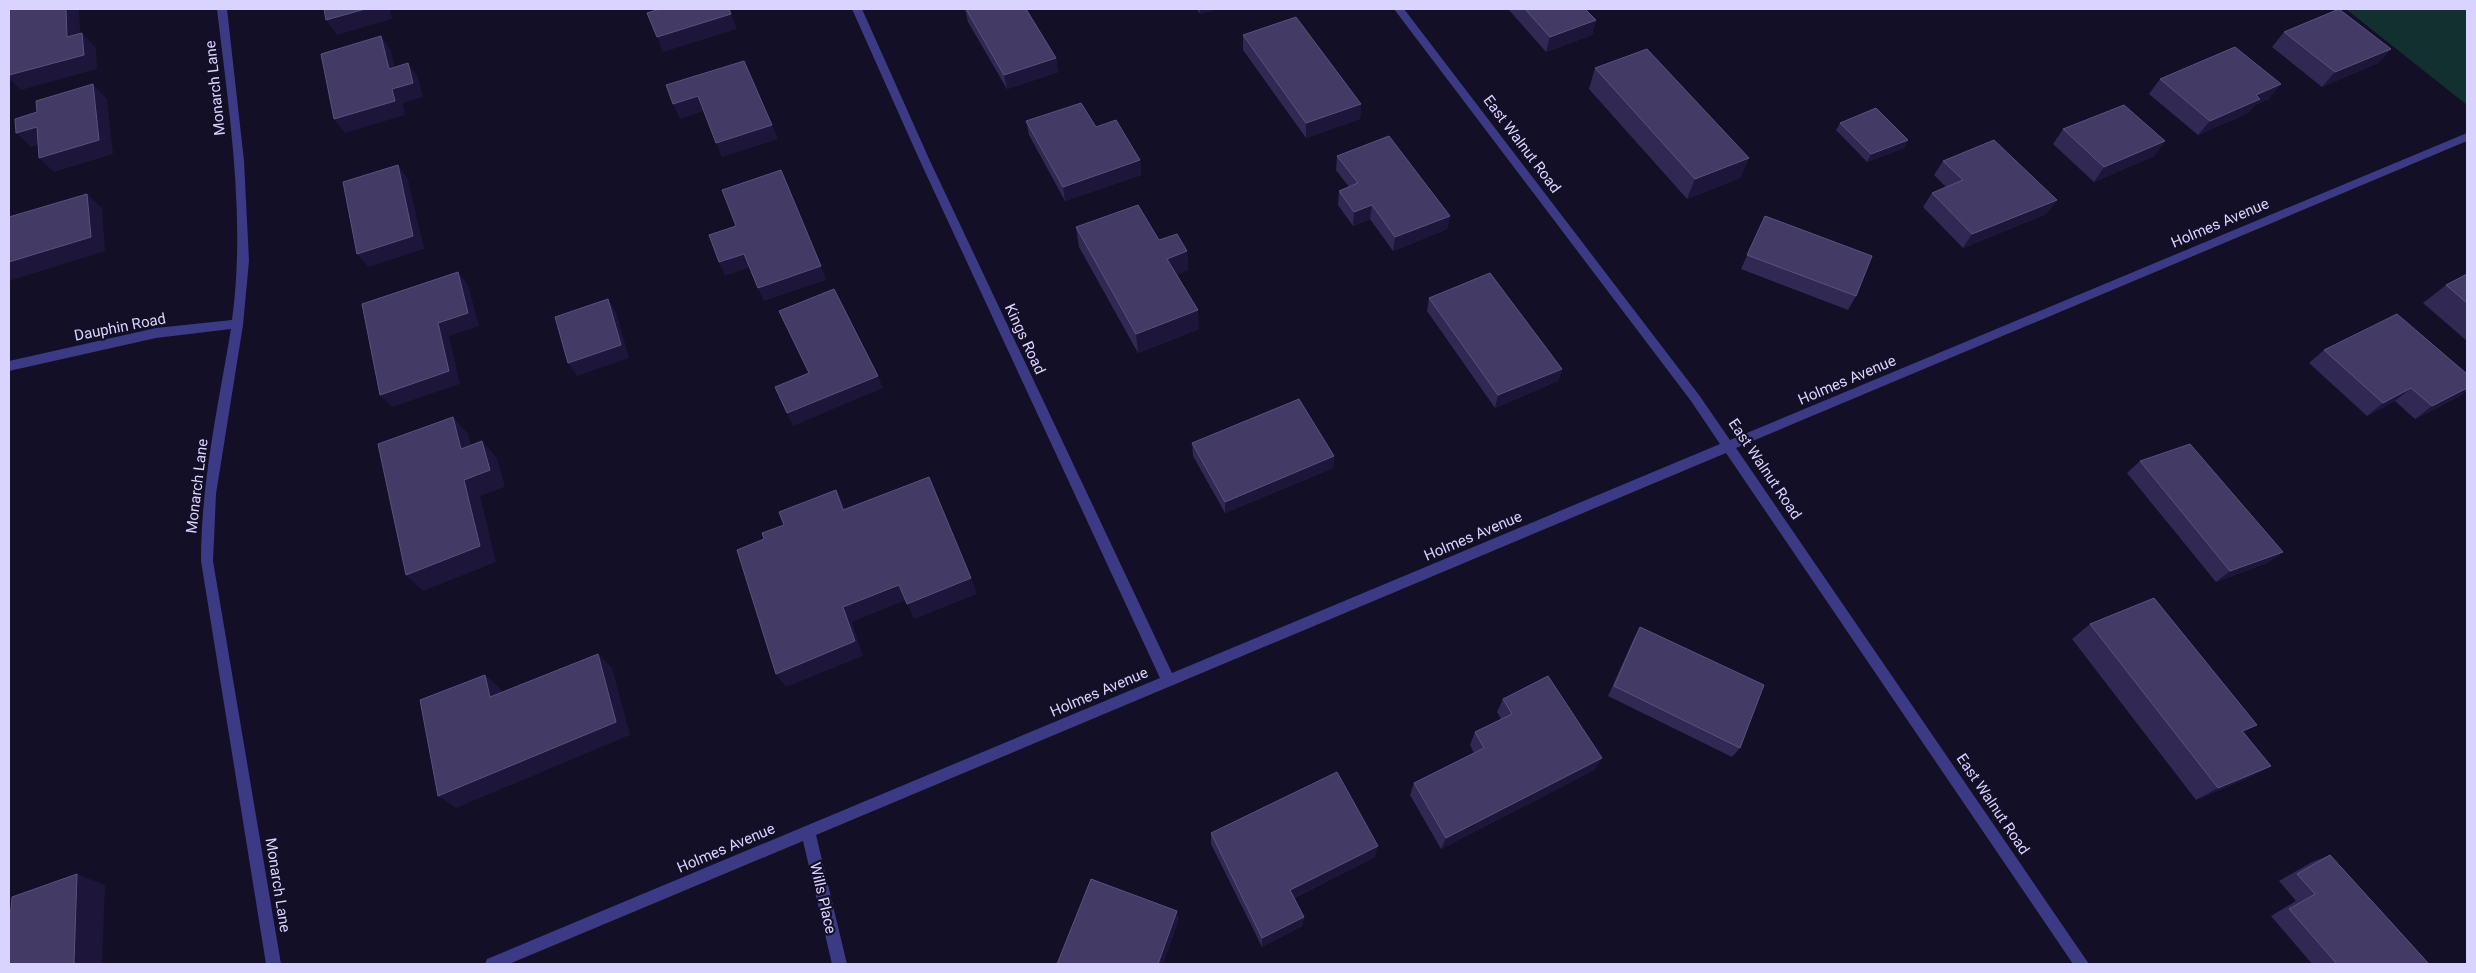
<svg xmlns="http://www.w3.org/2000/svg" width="2476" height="973" font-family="Roboto,sans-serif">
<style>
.green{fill:#12302f}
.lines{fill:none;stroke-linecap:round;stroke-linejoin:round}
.minor{fill:#3d3a85;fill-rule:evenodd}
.wall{fill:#312854}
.shaded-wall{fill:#1d163a}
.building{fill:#433a66;stroke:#5a527e}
.labels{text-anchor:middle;stroke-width:4.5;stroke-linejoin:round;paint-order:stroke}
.street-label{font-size:15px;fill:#d9d4ff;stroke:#130f26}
</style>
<rect width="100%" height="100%" fill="#130f26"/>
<!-- green -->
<path class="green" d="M2346,9H2467V105Z"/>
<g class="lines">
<!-- minor -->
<path class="minor" d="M217,9H227L244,161L249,261L243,325L216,494L213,561L281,964H266L201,561C201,482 218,407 231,329L156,338L9,371V361L156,328L232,320C246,217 229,112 217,9Z
M852,9H862L930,161L1172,673L1720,444L1691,401L1394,9H1404L1699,395L1730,440L2467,133V141L1736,448L2089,964H2073L1726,453L816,835L847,964H832L803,841L509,964H485L487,959L1160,678L920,161Z"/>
</g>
<!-- wall -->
<path class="wall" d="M965,9H1026L1056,58L1058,72L1007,89L968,22Z
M1197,9H1216L1200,14Z
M1508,9H1585L1596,20L1592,35L1546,52Z
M2284,32L2391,49L2378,63L2322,87L2272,47Z
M1243,35L1361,104L1360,119L1306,138L1243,50Z
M1595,68L1749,158L1740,178L1687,199L1589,89Z
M2160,79L2269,99L2255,105L2248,113L2198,135L2149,94Z
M1026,121L1096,127L1140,160L1141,175L1065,201L1029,135Z
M1840,123L1908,140L1904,148L1867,162L1836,130Z
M2063,129L2165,141L2154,156L2094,182L2053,144Z
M1337,156L1450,216L1447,229L1393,251L1370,219L1353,226L1338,205L1339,191L1349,187L1336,170Z
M1943,161L2057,200L2046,214L1963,248L1923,207L1932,193L1946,187L1934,175Z
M1765,216L1856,296L1848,310L1741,269Z
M1076,227L1159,240L1187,251L1188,270L1177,274L1199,329L1138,353L1079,247Z
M2467,274V341L2423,303L2446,285Z
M1429,298L1562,369L1558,381L1495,408L1427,311Z
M2324,350L2467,374V390L2460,396L2415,419L2395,401L2367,416L2309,363Z
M1192,443L1334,456L1333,468L1225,513L1193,456Z
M2140,461L2283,552L2267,563L2216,582L2127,473Z
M2090,624L2244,732L2271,766L2248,778L2196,800L2072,639Z
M1640,627L1740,748L1732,757L1608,696L1634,638Z
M1503,699L1602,758L1594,770L1441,849L1410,795L1414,783L1474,753L1470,745L1475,732L1501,719L1497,712Z
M1211,833L1375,857L1294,898L1304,917L1302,926L1262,947L1211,844Z
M2330,855L2429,964H2312L2271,916L2296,901L2279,881L2312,862Z"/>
<!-- shaded-wall -->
<path class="shaded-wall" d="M66,9H79L81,52L67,37Z
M365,9H390L392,19L337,35L326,20Z
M1200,9H1216L1200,14Z
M731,14L737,29L663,52L657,37Z
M1596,20L1592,35L1546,52L1550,37Z
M82,33L96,48L97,69L21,90L9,78V75Z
M381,36L391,51L399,83L389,69Z
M2391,49L2378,63L2322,87L2335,72Z
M1056,58L1058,72L1007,89L1004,75Z
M408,63L418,77L423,97L403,103L405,115L345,133L334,119L392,89Z
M93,84L107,99L113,154L54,172L39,158Z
M2281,84L2269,99L2255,105L2248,113L2198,135L2210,121L2256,95Z
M698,96L704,111L680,119L673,104Z
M1361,104L1360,119L1306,138V123Z
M772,125L778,139L722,157L716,143Z
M37,127L52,141L31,147L16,133Z
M1908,140L1904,148L1867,162L1871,154Z
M2165,141L2154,156L2094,182L2104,167Z
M1749,158L1740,178L1687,199L1695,179Z
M1140,160L1141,175L1065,201L1063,187Z
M398,165L408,179L424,249L368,267L357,254Z
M87,194L102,208L105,251L9,281V262Z
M2057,200L2046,214L1963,248L1972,234Z
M1372,205L1370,219L1353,226L1354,212Z
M1450,216L1447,229L1393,251L1395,237Z
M1187,251L1188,270L1168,278L1167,259Z
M744,254L751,267L725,276L719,262Z
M821,266L826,280L764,301L758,288Z
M458,272L468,285L479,326L449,336L460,384L392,407L380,395L438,323Z
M608,299L616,312L629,358L577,376L568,363Z
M1198,310L1199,329L1138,353L1136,334Z
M1562,369L1558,381L1495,408L1498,395Z
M878,376L883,388L793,426L787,413Z
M2411,388L2395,401L2367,416L2383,403Z
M2467,388V390L2460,396L2415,419L2432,406Z
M453,417L468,434L477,467L461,449Z
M482,441L497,458L505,487L480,496L496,562L423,591L406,575L464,480Z
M1334,456L1333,468L1225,513V502Z
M836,490L844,506L851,526L843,510Z
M2283,552L2267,563L2216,582L2230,571Z
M971,578L977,594L914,619L907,604Z
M899,585L906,600L852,622L863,656L786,687L776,674L843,607Z
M598,654L612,668L630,735L456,808L438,796Z
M485,675L501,689L506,711L490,697Z
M2257,725L2235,738L2242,731Z
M1602,758L1594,770L1441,849L1446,838Z
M2271,766L2248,778L2196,800L2218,788Z
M1378,846L1375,857L1289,900L1290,890Z
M77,874L105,885L102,964H69Z
M1177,911L1179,920L1163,964H1158Z
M1304,917L1302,926L1262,947V938Z"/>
<!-- building -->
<path class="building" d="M9,9H66L67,37L82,33L84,55L9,75Z
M324,9H365L326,20Z
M660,9H729L731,14L657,37L647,13Z
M966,9H1026L1056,58L1004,75Z
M1525,9H1585L1596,20L1550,37Z
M2339,9L2391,49L2335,72L2284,32Z
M1296,17L1361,104L1306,123L1243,35Z
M381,36L389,69L408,63L413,83L392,89L395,101L334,119L321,54Z
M2235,47L2281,84L2256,95L2260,99L2210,121L2160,79Z
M1647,49L1749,158L1695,179L1595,68Z
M744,61L772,125L716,143L698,96L673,104L666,85Z
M93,84L99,140L39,158L37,127L16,133L15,119L37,112L36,101Z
M1081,103L1096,127L1116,120L1140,160L1063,187L1026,121Z
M2124,105L2165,141L2104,167L2063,129Z
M1876,108L1908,140L1871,154L1840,123Z
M1389,136L1450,216L1395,237L1372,205L1354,212L1339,191L1358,183L1337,156Z
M1994,140L2057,200L1972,234L1932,193L1963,180L1943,161Z
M398,165L413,236L357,254L343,182Z
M781,170L821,266L758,288L744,254L719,262L709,235L736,226L722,190Z
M87,194L91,237L9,262V217Z
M1138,205L1159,240L1177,234L1187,251L1167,259L1198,310L1136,334L1076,227Z
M1765,216L1872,256L1856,296L1747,255Z
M458,272L468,313L438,323L449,371L380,395L362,304Z
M1490,273L1562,369L1498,395L1429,298Z
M2467,274V303L2446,285Z
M834,289L878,376L787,413L775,387L809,373L779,311Z
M608,299L621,345L568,363L555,317Z
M2397,314L2467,374V388L2432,406L2411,388L2383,403L2324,350Z
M1299,399L1334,456L1225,502L1192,443Z
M453,417L461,449L482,441L490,470L464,480L480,546L406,575L378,444Z
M2190,444L2283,552L2230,571L2140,461Z
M929,477L971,578L907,604L899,585L843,607L855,641L776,674L737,550L764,539L762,533L784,525L779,512L836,490L843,510Z
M2154,598L2257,725L2242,731L2271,766L2218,788L2090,624Z
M1640,627L1764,685L1740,748L1614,686Z
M598,654L616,722L438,796L420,700L485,675L490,697Z
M1548,676L1602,758L1446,838L1414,783L1484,748L1475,732L1512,714L1503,699Z
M1337,772L1378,846L1290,890L1304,917L1262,938L1211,833Z
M2330,855L2429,964H2337L2289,909L2315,894L2297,874Z
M77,874L74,963L69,964H9V911L11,910L12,897Z
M1091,879L1177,911L1158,964H1057Z"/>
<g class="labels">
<!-- street labels -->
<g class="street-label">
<text transform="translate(215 88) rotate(-96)" y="5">Monarch Lane</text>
<text transform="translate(1522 144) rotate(53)" y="5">East Walnut Road</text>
<text transform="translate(2220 223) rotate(-23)" y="5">Holmes Avenue</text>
<text transform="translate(120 327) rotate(-11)" y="5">Dauphin Road</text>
<text transform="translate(1025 339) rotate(65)" y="5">Kings Road</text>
<text transform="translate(1847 380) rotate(-23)" y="5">Holmes Avenue</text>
<text transform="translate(1765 469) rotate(56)" y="5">East Walnut Road</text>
<text transform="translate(197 486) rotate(-83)" y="5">Monarch Lane</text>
<text transform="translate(1473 536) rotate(-23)" y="5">Holmes Avenue</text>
<text transform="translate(1099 692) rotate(-23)" y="5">Holmes Avenue</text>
<text transform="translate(1993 804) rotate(56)" y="5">East Walnut Road</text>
<text transform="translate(726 848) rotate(-23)" y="5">Holmes Avenue</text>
<text transform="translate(278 885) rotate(81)" y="5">Monarch Lane</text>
<text transform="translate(823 898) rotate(77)" y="5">Wills Place</text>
</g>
</g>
<!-- border -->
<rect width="2476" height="973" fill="none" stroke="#d9d4ff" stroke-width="20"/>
</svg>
